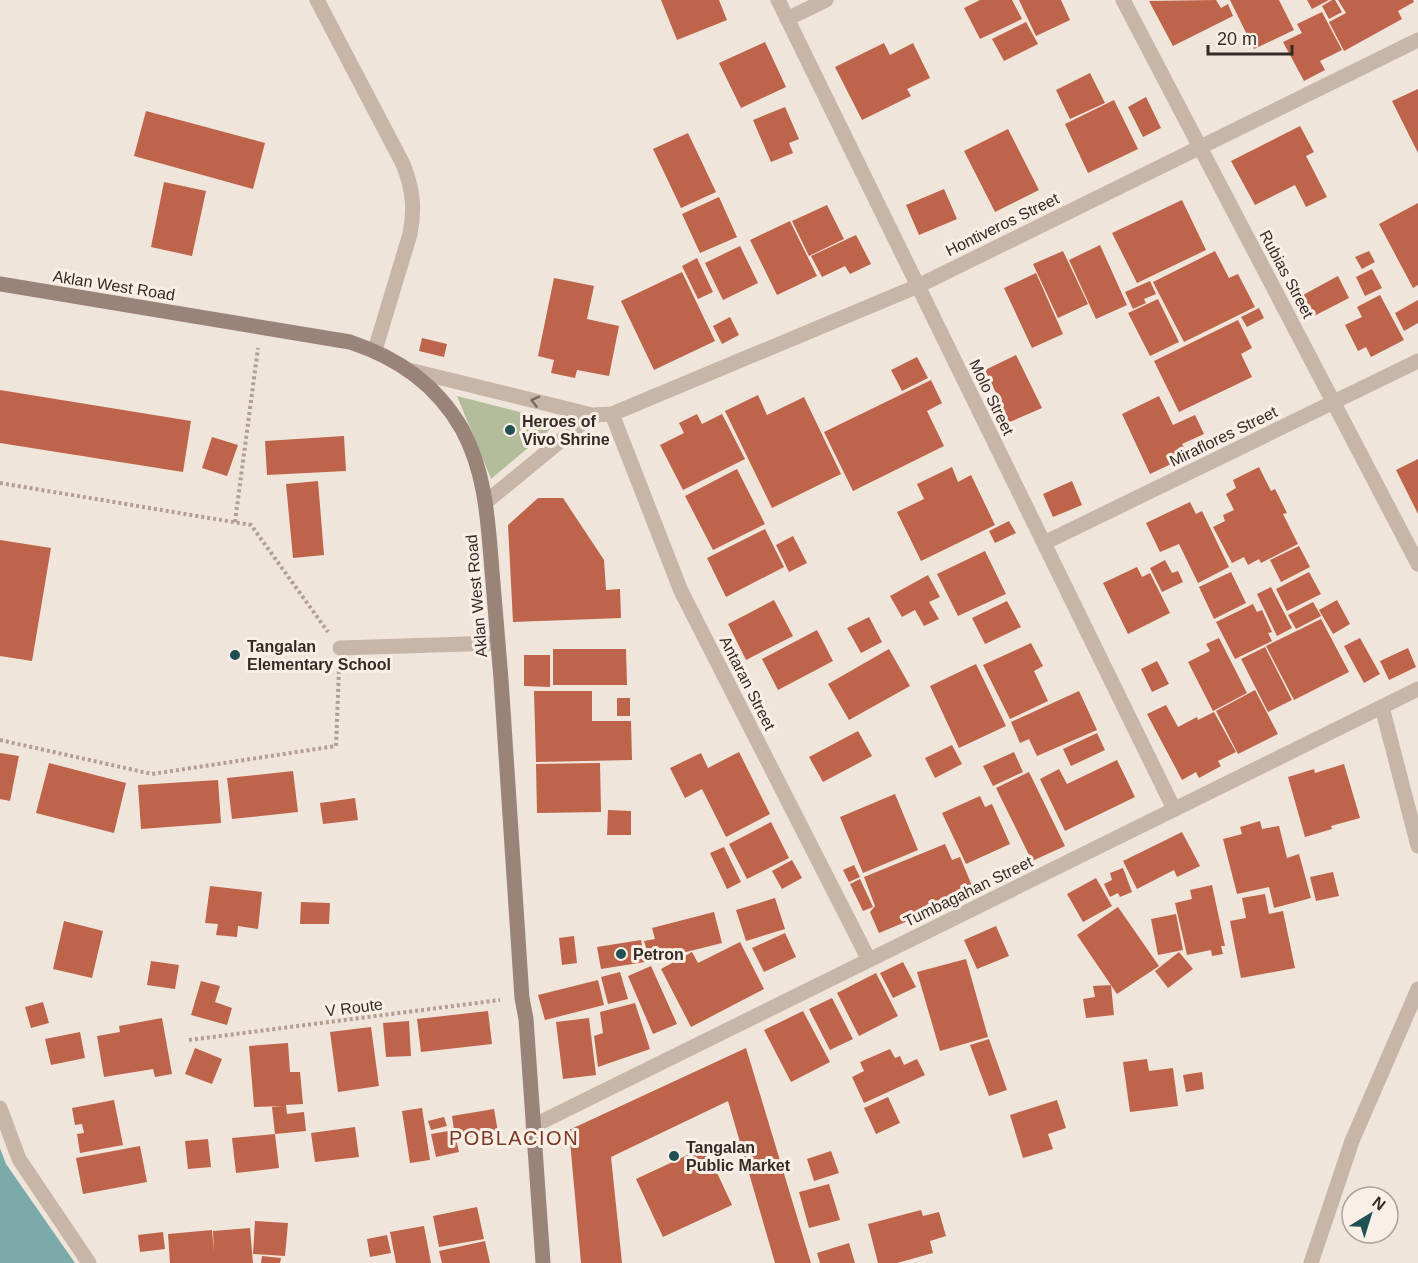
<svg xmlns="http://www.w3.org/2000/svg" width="1418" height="1263" font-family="Arial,sans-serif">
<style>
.green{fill:#b3bd9c}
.water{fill:#7baaab}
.building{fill:#bd644b}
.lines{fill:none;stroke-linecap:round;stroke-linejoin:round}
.path{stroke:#b29f92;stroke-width:4;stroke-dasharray:3 3;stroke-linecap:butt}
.service{stroke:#c7b5a7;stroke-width:15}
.minor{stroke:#c7b5a7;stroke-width:15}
.tertiary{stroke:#c7b5a7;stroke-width:15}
.secondary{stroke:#9a8479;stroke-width:15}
.oneway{stroke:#766961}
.poi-dot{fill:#205052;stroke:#f8efe6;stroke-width:2}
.labels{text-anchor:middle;stroke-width:6;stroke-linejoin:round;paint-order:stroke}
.street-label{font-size:16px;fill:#342b27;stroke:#f8efe6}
.poi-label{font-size:16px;font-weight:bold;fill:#342b27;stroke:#f8efe6;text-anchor:start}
.quarter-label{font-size:20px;letter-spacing:1.5px;fill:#7d3926;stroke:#f8efe6}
</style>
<rect width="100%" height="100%" fill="#f0e5da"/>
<!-- green -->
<path class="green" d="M457,396L559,422L491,479Z"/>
<!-- water -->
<path class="water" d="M0,1148L6,1164L75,1263H0Z"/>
<!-- building -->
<path class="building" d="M661,0H719L727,20L677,40Z
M980,0H1012L1022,19L980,39L964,8Z
M1019,0H1061L1070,20L1036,36Z
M1216,0L1221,8L1228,4L1233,16L1173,46L1149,1Z
M1230,0H1279L1294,30L1254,49Z
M1307,0H1329L1312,9Z
M1332,0H1335L1342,12L1329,19L1322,6Z
M1338,0H1413L1414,2L1398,11L1402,19L1344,51L1329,22L1346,13Z
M1322,12L1342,50L1320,61L1325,70L1304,81L1283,42L1302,33L1297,24Z
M1026,22L1038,44L1004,61L992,39Z
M765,42L786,87L741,108L719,63Z
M884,43L890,55L913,43L930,78L907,89L911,96L862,120L835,67Z
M1090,73L1105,103L1070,119L1056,90Z
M1418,89V153L1392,101Z
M1146,97L1161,128L1143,137L1128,107Z
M1114,100L1138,149L1088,173L1065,124Z
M785,107L799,139L789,143L793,153L771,162L753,120Z
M146,111L265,143L253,189L134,156Z
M1300,126L1314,152L1306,156L1327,197L1306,207L1295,185L1255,205L1231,161Z
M1008,129L1039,190L995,212L964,151Z
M688,133L716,192L681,208L653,149Z
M164,182L206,191L192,256L151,247Z
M944,189L957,219L919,235L906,205Z
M719,197L737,237L700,253L682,214Z
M1182,200L1206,250L1137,283L1112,233Z
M1418,203V285L1413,288L1379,224Z
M827,205L844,239L809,256L792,221Z
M790,221L817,276L777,295L750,240Z
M856,235L871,264L850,274L845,266L822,277L811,256Z
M1100,245L1127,305L1096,319L1069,260Z
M740,246L758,283L723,300L705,263Z
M1063,251L1088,304L1058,318L1033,264Z
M1215,251L1229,278L1238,274L1255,307L1184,342L1153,282Z
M1369,251L1375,262L1362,269L1355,257Z
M697,258L713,292L698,299L682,266Z
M1372,269L1382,288L1365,296L1356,277Z
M682,272L715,341L654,370L621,301Z
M1036,273L1063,334L1032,348L1004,288Z
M1338,276L1349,298L1314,316L1303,295Z
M554,278L594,286L587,319L619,326L609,376L577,370L575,378L551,373L554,360L538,356Z
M1150,281L1156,294L1144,299L1146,303L1133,309L1125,292Z
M1380,295L1404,340L1371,357L1366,347L1358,351L1345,325L1362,317L1357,307Z
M1158,299L1179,342L1150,356L1128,313Z
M1418,300V323L1404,331L1395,313Z
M1259,308L1264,318L1247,327L1241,317Z
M730,317L739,335L722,344L713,326Z
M1238,320L1252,348L1241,354L1252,377L1179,412L1154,361Z
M422,338L447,344L444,357L419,351Z
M1016,355L1042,408L1005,424L994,399L998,397L985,370Z
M917,357L928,378L902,391L891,370Z
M931,380L942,403L927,411L944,446L853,491L824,432Z
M0,390L191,421L183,472L0,443Z
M758,395L767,415L804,397L841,474L772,508L725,411Z
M1159,396L1173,425L1195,415L1204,434L1182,444L1188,456L1150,474L1122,414Z
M697,414L702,424L722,414L745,459L683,490L660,445L684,433L679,423Z
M344,436L346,471L267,475L265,441Z
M212,437L238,445L227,476L202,468Z
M1418,459V514L1396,470Z
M952,467L958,482L971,475L995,525L921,561L897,512L924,499L917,484Z
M1259,467L1271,491L1275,489L1287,513L1283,514L1298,544L1261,563L1259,559L1248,565L1244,557L1232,563L1213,527L1225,521L1223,515L1234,510L1226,494L1236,488L1233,480Z
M737,469L765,524L713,550L685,496Z
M318,481L324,555L293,558L286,484Z
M1072,481L1082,505L1053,517L1043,494Z
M538,498H563L604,560L606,590L620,589L621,618L513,622L508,525Z
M1190,502L1196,514L1202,511L1229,567L1198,583L1179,544L1160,552L1146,523Z
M1009,521L1016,533L995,543L989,531Z
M765,529L784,567L726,597L707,558Z
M793,536L807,563L789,572L776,545Z
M0,540L51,548L32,661L0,656Z
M1299,546L1310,567L1281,582L1270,560Z
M985,551L1006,594L958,616L937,574Z
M1165,560L1172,573L1178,571L1183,582L1162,592L1150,568Z
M1137,567L1142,577L1150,573L1170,613L1128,634L1103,583Z
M1231,572L1246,603L1214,619L1199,587Z
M1309,572L1321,594L1287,611L1276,589Z
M928,575L940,597L929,602L939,619L924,626L915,610L902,617L890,596Z
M1271,587L1292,628L1277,636L1257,594Z
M774,600L793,636L746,660L728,624Z
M1337,600L1350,624L1333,634L1319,610Z
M1007,601L1021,627L985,644L972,618Z
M1313,602L1321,616L1296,629L1288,615Z
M1253,604L1257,612L1262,610L1272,632L1268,633L1272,641L1235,659L1216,622Z
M869,617L882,642L861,653L847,628Z
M1321,619L1349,672L1294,700L1266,646Z
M817,630L833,661L778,690L762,659Z
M1219,638L1247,693L1213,711L1188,662L1210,651L1206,644Z
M1360,638L1380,674L1364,683L1344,646Z
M1031,643L1043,666L1034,671L1048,701L1010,719L983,665Z
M1265,647L1292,700L1268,712L1241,659Z
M1408,648L1416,667L1389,680L1380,661Z
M553,649H626L627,685H553Z
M889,649L910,686L849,720L828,684Z
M524,655H550V687L524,686Z
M1157,661L1169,684L1152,692L1141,669Z
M976,664L1006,726L959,748L930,686Z
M1255,690L1278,734L1238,754L1216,711Z
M534,691H592V721H631L632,760L536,762Z
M1079,691L1097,730L1037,756L1029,739L1020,743L1011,722Z
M617,698H630V716H617Z
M1166,705L1178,727L1197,717L1198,720L1214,712L1236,752L1218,761L1221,766L1199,778L1196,772L1182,780L1147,714Z
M858,731L872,756L823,782L809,757Z
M1097,733L1105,750L1071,766L1063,749Z
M952,745L962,764L935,778L925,758Z
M739,752L770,814L726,837L702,789L685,798L670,768L701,753L708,768Z
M1014,752L1023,772L993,786L983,766Z
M0,753L19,756L10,801L0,799Z
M1117,760L1135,797L1065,831L1040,779L1059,769L1067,784Z
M49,763L126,783L114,833L36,813Z
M600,763L601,812L537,813L536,764Z
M1344,764L1360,818L1331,826L1332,829L1305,837L1288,777L1314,769L1315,773Z
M293,771L298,812L232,819L227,778Z
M1029,772L1065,846L1032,861L996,788Z
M218,780L221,823L141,829L138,785Z
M895,794L918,850L863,873L840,817Z
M980,796L985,807L992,804L1010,844L966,864L942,813Z
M355,798L358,820L323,824L320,803Z
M608,810L631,811V835H607Z
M1260,821L1262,829L1279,826L1287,858L1299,854L1311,898L1274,908L1269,887L1237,894L1223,839L1242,834L1240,827Z
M771,822L789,858L747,879L729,844Z
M1182,832L1200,866L1177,877L1174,870L1137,889L1123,861Z
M945,844L952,860L960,857L975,893L879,933L870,912L875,906L864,877Z
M724,847L741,882L727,889L710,853Z
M792,860L802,878L782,889L772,871Z
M854,865L860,877L849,882L843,870Z
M1123,868L1132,892L1120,897L1118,893L1110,897L1104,884L1112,880L1110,873Z
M1333,872L1339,896L1316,901L1310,877Z
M1096,878L1112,906L1083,922L1067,894Z
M860,879L873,907L863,911L850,884Z
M1212,885L1225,946H1221L1223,954L1212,956L1211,950L1187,955L1175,903L1192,899L1190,890Z
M210,886L262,892L258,929L238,926L237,937L216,935L218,924L205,923Z
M1265,894L1269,914L1283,911L1295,968L1241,978L1230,921L1246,918L1242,898Z
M775,898L785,929L746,941L736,910Z
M301,902L330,903L329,924H300Z
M1118,907L1159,966L1117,994L1077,935Z
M714,912L722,943L650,961L644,941L655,939L652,928Z
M1176,914L1183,950L1158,955L1151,919Z
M64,921L103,931L92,978L53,969Z
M996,926L1009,956L977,969L964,940Z
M785,933L796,957L764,972L752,948Z
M574,936L577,963L562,965L559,938Z
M641,940L645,962L601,969L597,947Z
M740,942L764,989L691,1027L661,969L692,952L698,963Z
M1179,952L1193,969L1168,988L1155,971Z
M966,959L988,1037L940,1051L917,972Z
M151,961L179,965L175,989L147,985Z
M903,962L916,987L893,998L880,973Z
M651,966L677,1024L653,1034L628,976Z
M620,972L628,999L608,1004L601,977Z
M876,973L898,1016L859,1036L837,993Z
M598,980L604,1005L545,1020L538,995Z
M201,981L220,986L215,1002L232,1008L227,1025L191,1015Z
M1111,985L1114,1015L1086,1018L1083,999L1095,997L1093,986Z
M832,998L853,1039L830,1050L809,1009Z
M43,1002L49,1023L31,1028L25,1007Z
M635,1003L650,1049L598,1067L594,1036L603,1033L600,1012Z
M488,1011L492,1044L421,1052L417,1019Z
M803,1011L830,1062L791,1082L764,1030Z
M162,1018L172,1074L155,1077L153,1069L104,1077L97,1036L120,1032L119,1026Z
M589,1018L596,1075L563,1079L556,1022Z
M409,1021L411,1056L386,1057L383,1023Z
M371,1027L379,1086L338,1092L330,1032Z
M80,1032L85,1058L51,1065L45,1039Z
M989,1039L1007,1090L989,1096L970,1045Z
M288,1043L290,1072H300L303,1104L286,1105L287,1114L304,1112L306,1131L275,1134L279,1168L236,1173L232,1138L275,1134L272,1107L282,1106L254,1107L249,1046Z
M195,1048L222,1059L212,1084L185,1074Z
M746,1048L811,1263H775L728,1101L611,1157L622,1263H581L569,1130Z
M890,1049L895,1058L900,1056L904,1065L917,1059L925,1075L864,1103L852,1077L864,1071L860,1062Z
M1147,1059L1149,1071L1173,1068L1178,1106L1130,1112L1123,1062Z
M1202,1072L1204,1089L1186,1092L1183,1075Z
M888,1097L900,1123L876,1134L864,1108Z
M114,1100L123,1145L80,1153L77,1134L84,1133L82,1124L75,1125L72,1108Z
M1057,1100L1066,1128L1048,1134L1053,1149L1023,1158L1010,1115Z
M422,1108L430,1160L410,1163L402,1111Z
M494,1109L498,1132L456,1139L459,1152L436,1157L431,1134L454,1130L452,1116Z
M444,1117L447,1126L431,1130L428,1121Z
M355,1127L359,1157L315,1162L311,1133Z
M208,1139L211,1167L188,1169L185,1141Z
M140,1146L147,1182L83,1194L76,1158Z
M705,1147L732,1205L663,1237L636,1179Z
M831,1151L839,1173L814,1181L807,1159Z
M829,1184L840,1220L809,1228L799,1192Z
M477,1207L484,1239L439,1247L433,1216Z
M921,1210L923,1216L939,1212L946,1236L930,1241L933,1253L897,1263H878L868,1224Z
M255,1221L288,1223L285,1256L253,1254Z
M424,1226L431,1263H396L390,1232Z
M250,1228L253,1263H170L168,1234L212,1230L214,1252L213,1231Z
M163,1232L165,1249L140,1252L138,1235Z
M387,1235L391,1253L370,1257L367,1239Z
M485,1241L490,1263H442L439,1251Z
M849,1243L855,1263H820L817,1253Z
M262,1256L281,1258L280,1263H261Z"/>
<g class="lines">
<!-- path -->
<path class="path" d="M0,483L251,525L328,632
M235,522L258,348
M0,740L152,774L336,746L339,669
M189,1040L500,1000"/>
<!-- service -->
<path class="service" d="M317,0L403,164C413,189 415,208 410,234L375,350
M340,648L498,643"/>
<!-- minor -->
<path class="minor" d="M778,0L1174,809
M1123,0L1418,564
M787,19L826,0
M612,414L681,591L869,960
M1044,543L1418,361
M1382,707L1418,846
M0,1108L19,1159L89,1263
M533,1126L1418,689
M1311,1263L1352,1141L1418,989"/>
<!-- tertiary -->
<path class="tertiary" d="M409,370L592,415L612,414L918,286L1418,40
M486,502L592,415"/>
<!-- secondary -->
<path class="secondary" d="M0,284L350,342C398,358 436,384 462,429C486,473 488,522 492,571C495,607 498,643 501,679C508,786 515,892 522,998L526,1019L543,1263"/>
</g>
<!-- one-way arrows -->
<defs><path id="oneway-chevron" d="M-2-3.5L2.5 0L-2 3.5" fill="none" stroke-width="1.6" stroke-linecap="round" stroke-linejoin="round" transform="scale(1.5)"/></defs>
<use class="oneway" href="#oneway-chevron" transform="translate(535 401) rotate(-166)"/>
<!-- markers -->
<g class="poi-dot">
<circle cx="510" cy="430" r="6"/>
<circle cx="235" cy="655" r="6"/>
<circle cx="621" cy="954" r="6"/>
<circle cx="674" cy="1156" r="6"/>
</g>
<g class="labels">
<!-- street labels -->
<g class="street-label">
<text transform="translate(1002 224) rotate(-26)" y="6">Hontiveros Street</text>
<text transform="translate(1287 274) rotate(62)" y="6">Rubias Street</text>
<text transform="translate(114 285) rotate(9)" y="6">Aklan West Road</text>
<text transform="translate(992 397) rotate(64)" y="6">Molo Street</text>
<text transform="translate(1223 436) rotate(-26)" y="6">Miraflores Street</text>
<text transform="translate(476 596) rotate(-95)" y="6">Aklan West Road</text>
<text transform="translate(748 683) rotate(63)" y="6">Antaran Street</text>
<text transform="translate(968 891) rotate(-26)" y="6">Tumbagahan Street</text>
<text transform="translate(354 1007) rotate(-7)" y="6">V Route</text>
</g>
<!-- poi labels -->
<g class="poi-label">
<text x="522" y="427">Heroes of<tspan x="522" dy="18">Vivo Shrine</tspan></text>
<text x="247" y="652">Tangalan<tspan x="247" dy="18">Elementary School</tspan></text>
<text x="633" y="960">Petron</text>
<text x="686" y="1153">Tangalan<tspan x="686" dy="18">Public Market</tspan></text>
</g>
<!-- quarter labels -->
<g class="quarter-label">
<text x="514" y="1145">POBLACION</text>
</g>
</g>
<!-- north arrow -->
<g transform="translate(1370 1215) rotate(38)"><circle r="28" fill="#f8efe6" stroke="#aaa19a" stroke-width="1.5"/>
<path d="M0-4.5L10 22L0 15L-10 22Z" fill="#205052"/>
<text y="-9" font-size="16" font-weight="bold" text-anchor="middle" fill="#342b27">N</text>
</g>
<!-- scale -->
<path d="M1208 45v9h84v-9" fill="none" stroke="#342b27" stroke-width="3"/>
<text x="1217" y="45" font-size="18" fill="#342b27" stroke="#f8efe6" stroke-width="4.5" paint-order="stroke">20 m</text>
</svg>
